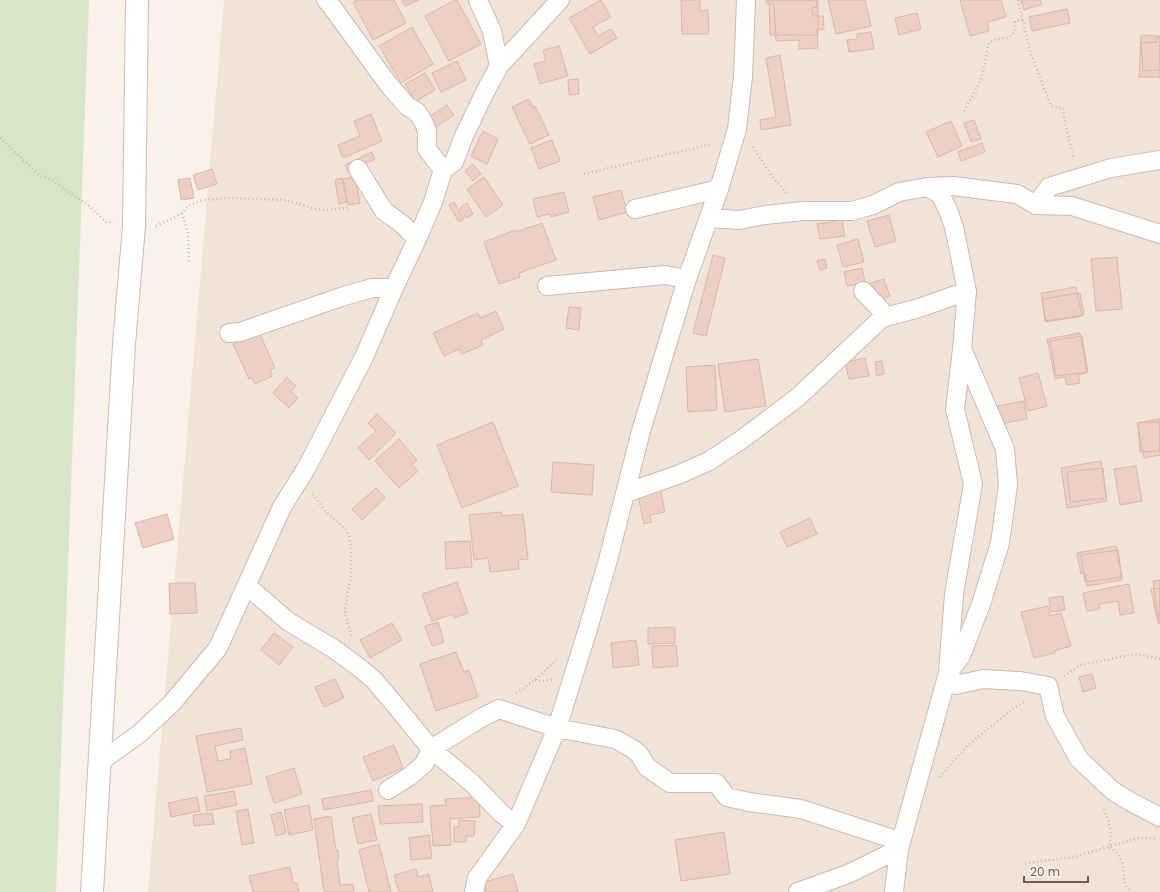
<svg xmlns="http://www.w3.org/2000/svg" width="1160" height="892" font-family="Poppins,sans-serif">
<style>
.residential{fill:#f1e3d8}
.green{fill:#d7e6c9}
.building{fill:#ecd0c4;stroke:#ddb6a6}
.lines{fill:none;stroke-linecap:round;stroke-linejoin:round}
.street-casing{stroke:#cbbab0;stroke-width:20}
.secondary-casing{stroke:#cfbbb1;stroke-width:24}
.path{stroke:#d1b3a7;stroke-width:2.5;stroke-dasharray:1 3;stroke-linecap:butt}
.street{stroke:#fff;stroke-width:18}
.secondary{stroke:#fff;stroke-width:22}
</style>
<rect width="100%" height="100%" fill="#faf2e9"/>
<!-- residential -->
<path class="residential" d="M224,0H1160V892H148Z"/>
<!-- green -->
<path class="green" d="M0,0H89L56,892H0Z"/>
<!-- building -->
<path class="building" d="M357,0H394L406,23L373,40L353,2Z
M402,0H419L405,6Z
M455,0H457L481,44L449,61L425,16Z
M601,0L611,17L593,27L598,36L611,29L617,38L590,54L569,18Z
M681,0H700V11L708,10L709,34H682Z
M766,0H816L817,7L812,8L813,16H823L824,29L817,30L818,48L799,49V40L776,41L774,4H767Z
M769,0H818V35H770Z
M828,0H865L871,26L836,34Z
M960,0H1001L1006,17L987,22L989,31L970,36Z
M1021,0H1040L1042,4L1024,10Z
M1067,9L1070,23L1032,31L1029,17Z
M917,13L921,29L899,35L895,18Z
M412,27L433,64L401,83L379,46Z
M871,32L874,49L849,52L847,40L857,39V34Z
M1141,35L1160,36V77H1139Z
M1160,37V70L1143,71L1141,43L1156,42V38Z
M559,46L568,76L540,84L534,64L546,61L543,50Z
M780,55L791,125L761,130L760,120L776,117L766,58Z
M457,61L466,80L441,92L432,73Z
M425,73L435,90L415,102L405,84Z
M578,79L579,94L569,95L568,80Z
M529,99L533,108L535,106L549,135L530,144L512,107Z
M447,105L454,115L436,127L429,117Z
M371,114L382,141L343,158L338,145L360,136L354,121Z
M974,120L981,139L971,142L964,123Z
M951,121L962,146L938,157L926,132Z
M483,131L498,139L487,164L471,156Z
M552,140L560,161L539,169L531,148Z
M982,143L985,152L961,161L958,152Z
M372,152L375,159L348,172L345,165Z
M473,164L481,174L473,181L465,171Z
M212,169L217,184L198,190L193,175Z
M355,177L360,203L348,205L343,179Z
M484,177L503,205L486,217L467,189Z
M190,178L194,198L181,200L178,180Z
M342,178L347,202L339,204L335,180Z
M621,190L627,212L599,220L593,197Z
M564,192L569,212L551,217L550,214L537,217L533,199Z
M454,202L464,219L459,222L449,205Z
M467,203L473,214L466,218L460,208Z
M889,215L896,241L875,247L867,221Z
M842,220L845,236L820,239L817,224Z
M542,223L556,260L519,273L520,277L499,284L484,242L515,230L516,232Z
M858,239L864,262L843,267L837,245Z
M713,255L725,258L706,336L693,333Z
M1117,257L1122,309L1096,311L1091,259Z
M825,259L827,268L820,270L817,261Z
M862,268L865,282L847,286L844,272Z
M884,279L890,296L876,301L870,283Z
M1076,287L1082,316L1046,322L1041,293Z
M1080,293L1084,315L1045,321L1042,299Z
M569,307L581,308L579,330L566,328Z
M496,311L504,329L481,340L483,345L462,354L459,349L444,356L433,333L478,313L480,318Z
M259,332L275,368L270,370L272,376L255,384L252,378L249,379L233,344Z
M1080,333L1087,373L1078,375L1080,383L1067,385L1065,377L1055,379L1047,339Z
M1082,336L1088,372L1056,376L1050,341Z
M865,358L869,376L849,379L845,362Z
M758,359L766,406L725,412L718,364Z
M882,361L884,374L877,376L875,362Z
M715,365L717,410L688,412L686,367Z
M1038,373L1047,406L1028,411L1019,378Z
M287,377L296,386L291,391L298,398L289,408L273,393Z
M1024,401L1027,419L996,425L992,407Z
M377,414L396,433L369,460L358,448L376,431L368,423Z
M1160,419V455L1144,458L1137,423Z
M493,422L518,486L462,508L437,445Z
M1160,422V451L1140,452L1138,423Z
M399,439L417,460L412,464L418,471L399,488L375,461Z
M1101,461L1107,501L1067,508L1061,468Z
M553,462L594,465L592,495L551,492Z
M1136,466L1142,501L1120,505L1114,469Z
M1103,468L1106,498L1070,502L1067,472Z
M660,487L665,512L650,515L651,522L644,524L637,492Z
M376,488L385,498L362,520L352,509Z
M501,512L502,516L523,514L528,559L518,560L519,569L490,572L488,558L474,560L469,515Z
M167,514L174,539L143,548L135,523Z
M810,518L817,534L787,547L780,532Z
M470,541L472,567L446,569L445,542Z
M1116,546L1122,580L1087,586L1085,573L1081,574L1077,553Z
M1118,550L1122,577L1085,582L1081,555Z
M1160,580V624H1159L1153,581Z
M457,582L468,613L454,618L453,614L432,621L422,594Z
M169,583H195L197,613L170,614Z
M1129,584L1134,613L1120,615L1118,601L1099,604L1100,609L1087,611L1083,593Z
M1160,588V623H1158L1151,589Z
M1063,596L1065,610L1051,612L1049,598Z
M1048,606L1050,616L1061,613L1071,646L1054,651L1055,653L1034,658L1021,612Z
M438,622L444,642L432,646L425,626Z
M392,623L402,640L370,658L360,640Z
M675,627V643L648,644V628Z
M274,633L293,647L279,665L261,650Z
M636,640L639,665L613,668L611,643Z
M676,645L678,666L653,668L652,646Z
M456,652L464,672L469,670L478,697L436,711L420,664Z
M1092,674L1096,688L1083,692L1079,677Z
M335,679L344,698L324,707L315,687Z
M241,728L243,740L215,746L218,761L231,759L230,751L245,748L252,784L207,792L196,736Z
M394,745L403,768L373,781L363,757Z
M294,768L302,794L274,803L266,777Z
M371,790L373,801L324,810L322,799Z
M234,791L237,805L207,811L204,796Z
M197,797L200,811L171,817L168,803Z
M479,797L480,817L450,819L451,845L433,846L430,806L446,805L445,799Z
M422,804L423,822L380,824L378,806Z
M309,805L313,830L289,835L284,810Z
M248,809L254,843L242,845L236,811Z
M281,812L286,833L276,836L271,815Z
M212,813L214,824L194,826L193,815Z
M371,814L377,840L358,844L352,818Z
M331,816L336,850H338L339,859H337L340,885L353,884L354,892H324L314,819Z
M459,820L475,821L474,836H466V842H454V827H459Z
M724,832L730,874L681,881L675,840Z
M429,835L432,858L411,860L409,838Z
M379,844L391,892H369L359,850Z
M290,867L293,883H297L299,892H253L249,876Z
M416,869L418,877L429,874L433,892H399L394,875Z
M513,874L518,892H486L484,882Z"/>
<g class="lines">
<defs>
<path id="street" d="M326,0L332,7L388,84L407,106L417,112L423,121L427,131V149L443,170
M478,0L492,31L499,66
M358,169L384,211L402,224L417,239
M1036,205L1049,187L1111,168L1160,160
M635,209L719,189
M709,218L739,220L765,215L803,211H852L873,205L899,192L927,187L953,186L1017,194L1036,205L1072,206L1160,234
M547,286L665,275L687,279
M863,291L881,310L882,318
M229,333L240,332L341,297L372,288H394
M963,351L1005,449L1008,485L1000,543L981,604L961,656L948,673L956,685L983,679L1020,681L1048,686L1055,716L1079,759L1113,791L1131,802L1160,817
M626,493L680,474L709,461L741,440L798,397L882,318L919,308L967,291
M246,588L253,591L289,622L334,649L361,669L374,680L401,712L431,749L472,783L502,814L516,824
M100,762L139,734L172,703L218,648L282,507L307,467L364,357L394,288L417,239L433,202L443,170L454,162L464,136L484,94L499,66L560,0
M388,790L410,776L424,764L431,749L481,718L499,709L557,728L615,739L633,749L639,754L647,767L670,783H716L727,797L749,802L801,809L890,838L899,849L848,874L798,892
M474,892L477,878L516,824L557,728L587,632L608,560L641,431L687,279L719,189L737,129L743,77L746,0
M894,892L899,849L948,673L954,594L973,484L955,409L962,349L967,291L954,227L948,210L940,194L927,187"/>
<path id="secondary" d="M92,892L124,344L134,226L137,0"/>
</defs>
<!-- street casing -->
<use href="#street" class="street-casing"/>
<!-- secondary casing -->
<use href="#secondary" class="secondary-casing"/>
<!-- path -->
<path class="path" d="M1018,0L1030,51L1051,106L1063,108L1065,123L1074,159
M964,111L981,80L989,42C1003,35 1016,44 1015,21L1023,20
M0,138L39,175L52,180L89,206L106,222H114
M753,147L774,179L787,193
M584,174L712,144
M182,213L188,233L189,263
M156,226L175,217L182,213L189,205L203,200L228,198L286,200L315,209L328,210L348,208
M313,494L326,512L346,530L349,536L351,549V576L345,609L346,618L352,637
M1064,676L1081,665L1135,654L1160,659
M535,680L540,681L552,680
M516,693L535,680L558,658
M940,777L967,746L1011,710L1024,702
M1104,809C1109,822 1113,833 1109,847L1118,854L1123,864L1125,885L1131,892
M1025,863L1074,857L1138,838H1156"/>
<!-- street -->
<use href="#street" class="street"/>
<!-- secondary -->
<use href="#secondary" class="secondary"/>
</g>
<!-- scale -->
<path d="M1024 876v6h64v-6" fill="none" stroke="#72594f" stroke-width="2"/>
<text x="1030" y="876" font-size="12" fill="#72594f" stroke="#fdf6ef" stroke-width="3" paint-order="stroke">20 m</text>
</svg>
